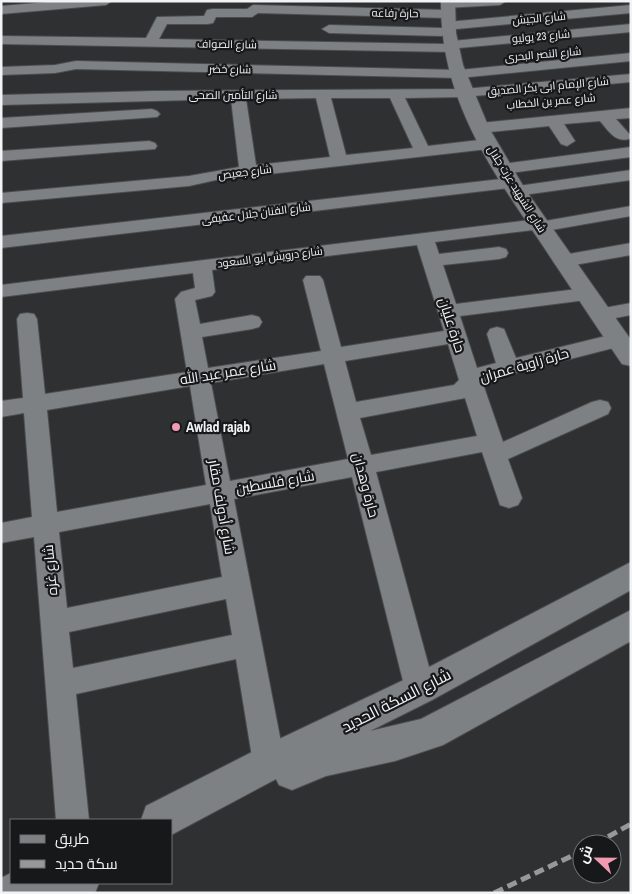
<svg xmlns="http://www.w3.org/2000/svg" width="632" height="894" font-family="'Archivo Narrow',Cairo,sans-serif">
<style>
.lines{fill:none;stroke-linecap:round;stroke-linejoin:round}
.street-casing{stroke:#4b4d4e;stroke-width:2}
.secondary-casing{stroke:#4b4d4e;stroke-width:2}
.street{fill:#7e8183;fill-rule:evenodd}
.secondary{fill:#7e8183;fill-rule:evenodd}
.rail{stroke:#969899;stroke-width:5;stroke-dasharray:10 5;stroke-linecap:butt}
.poi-dot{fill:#f19ab1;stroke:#171819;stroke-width:2}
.labels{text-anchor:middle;stroke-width:4.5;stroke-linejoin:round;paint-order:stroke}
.far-street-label{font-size:11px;fill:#f2f3f4;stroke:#171819}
.street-label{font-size:14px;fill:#f2f3f4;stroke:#171819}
.poi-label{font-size:14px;font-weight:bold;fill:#f2f3f4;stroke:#171819;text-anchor:start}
.near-street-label{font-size:16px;fill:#f2f3f4;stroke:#171819}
</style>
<rect width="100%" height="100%" fill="#2e3032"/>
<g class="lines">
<defs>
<path id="street" d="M59,1H112L106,5L1,14V6Z
M448,1H506L500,5L444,8L442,5Z
M253,5L447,10L453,14L447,18L258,13L252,17H216L213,23L208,24H167L159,39L446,44L452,41L631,24V32L459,48L452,52L1,44V36L146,38L157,17L204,16L207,10L212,9H247Z
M631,5V13L446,30V35L441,36L329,33L322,29L329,25L442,28V23L447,22Z
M631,53V61L459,78L76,69L55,73L1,75V67L55,65L76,61L459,70Z
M631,74V82L464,97L405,98L428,146L488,139L494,141L496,144L488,149L216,180L189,186L1,203V193L189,176L239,167L231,99L1,105V95L153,91L464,89ZM316,98L330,157L256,165L246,99ZM331,98H390L413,148L346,155Z
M631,108V118L616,119L631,136L629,139C615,143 608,130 600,121L564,124L575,141L567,146L561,144L549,126L480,133L472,128L480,123Z
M152,109L157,111L160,114L157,117L1,128V118Z
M149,141L155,143L157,146L155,149L1,161V151Z
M631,147V157L502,174L496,173L494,169L496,165L502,164Z
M631,170V180L516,196L510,195L507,191L509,188L1,248V236L511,178L517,179L520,183L518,186Z
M631,206V216L540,232L533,230L435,242L439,254L499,247L506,249L508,253L506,257L499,259L443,265L456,304L586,288L593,290L596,294L593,298L586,300L460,316L477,368L496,363L487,334L490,329L497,327L504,329L516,358L618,333L625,335L629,340L625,345L488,380L483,384L503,442L592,402L600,400L608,402L611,408L608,414L508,459L522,498L518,505L509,508L500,505L482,452L376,472L435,689L431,699L420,703L409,699L405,689L352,477L234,499L285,763L280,774L269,778L258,774L253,763L236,659L76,694L89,820H56L34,537L1,543V523L32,517L24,413L1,417V401L23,398L17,319L20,314L27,313L34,314L37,319L45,394L187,372L175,299L181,292L195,288L193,273L1,297V285L538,219L545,221ZM417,245L444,331L341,347L323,280L320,276H306L303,280L321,351L208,368L202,337L252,329L259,327L262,322L259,317L252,315L200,324L195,300L212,296L215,292L212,270ZM448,344L459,380L454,385L356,402L345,361ZM324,364L348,459L230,481L211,383ZM190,386L206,485L57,512L47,410ZM465,398L477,436L371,455L360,418ZM210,504L222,577L67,608L59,532ZM226,599L232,635L73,668L69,632Z
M631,243V255L563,267L556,265L553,261L556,257L563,255Z
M631,303V315L600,321L593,320L590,315L593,310Z"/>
<path id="secondary" d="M441,1H455L456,33L463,65L489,128L525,189L631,340V366L622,364C594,323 567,282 539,240C488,165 440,96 441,1Z
M631,562V590L432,700L370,731L421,719L631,610V641L443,745L395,761L326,776L292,790L279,785L276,779L171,835V820H141L146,806L256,750L408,678Z
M11,873V883H99L95,893H1V878Z"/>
</defs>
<!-- street casing -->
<use href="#street" class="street-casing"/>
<!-- secondary casing -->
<use href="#secondary" class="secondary-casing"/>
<!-- street -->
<use href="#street" class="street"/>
<!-- secondary -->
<use href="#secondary" class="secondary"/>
<!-- rail -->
<path class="rail" d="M595,844L631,824
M494,893L582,851"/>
</g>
<!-- markers -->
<circle class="poi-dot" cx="176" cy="427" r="5"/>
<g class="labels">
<!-- far-street labels -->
<g class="far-street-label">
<text transform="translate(395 13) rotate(1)" y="4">حارة رفاعه</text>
<text transform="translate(539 18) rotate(-5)" y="4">شارع الجيش</text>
<text transform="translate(541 36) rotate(-5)" y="4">شارع 23 يوليو</text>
<text transform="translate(227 44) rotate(1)" y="4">شارع الصواف</text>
<text transform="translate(543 54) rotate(-5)" y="4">شارع النصر البحرى</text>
<text transform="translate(230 69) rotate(1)" y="4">شارع خضر</text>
<text transform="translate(548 86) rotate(-5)" y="4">شارع الإمام ابى بكر الصديق</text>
<text x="233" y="99">شارع التأمين الصحى</text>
<text transform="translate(551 101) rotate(-5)" y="4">شارع عمر بن الخطاب</text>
<text transform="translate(245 172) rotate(-7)" y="4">شارع جعيص</text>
<text transform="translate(517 189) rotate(58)" y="4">شارع الشهيد عزت جلال</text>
<text transform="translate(256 213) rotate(-7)" y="4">شارع الفنان جلال عفيفى</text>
<text transform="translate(270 257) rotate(-7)" y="4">شارع درويش ابو السعود</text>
</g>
<!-- street labels -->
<g class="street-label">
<text transform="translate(452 325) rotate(72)" y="5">حارة عليان</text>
<text transform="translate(524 365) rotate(-16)" y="5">حارة زاوية عمران</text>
<text transform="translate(228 372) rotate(-9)" y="5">شارع عمر عبد الله</text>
<text transform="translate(275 482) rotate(-10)" y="5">شارع فلسطين</text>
<text transform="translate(366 485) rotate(75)" y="5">حارة وهدان</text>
<text transform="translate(222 507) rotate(80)" y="5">شارع أدولف مقار</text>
<text transform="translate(50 570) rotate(-95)" y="5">شارع غزه</text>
</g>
<!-- poi labels -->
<g class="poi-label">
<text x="186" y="432">Awlad rajab</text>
</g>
<!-- near-street labels -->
<g class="near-street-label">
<text transform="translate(396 700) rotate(-27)" y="6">شارع السكة الحديد</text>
</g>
</g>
<!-- border -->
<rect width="632" height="894" fill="none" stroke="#f2f3f4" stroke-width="5"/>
<!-- legend -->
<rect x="10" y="819" width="162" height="65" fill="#171819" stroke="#6f7071"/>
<rect x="20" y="835" width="25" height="8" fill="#7e8183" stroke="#6f7071"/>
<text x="55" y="844" font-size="15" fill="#f2f3f4">طريق</text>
<rect x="20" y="860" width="25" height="8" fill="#969899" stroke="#6f7071"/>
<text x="55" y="869" font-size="15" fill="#f2f3f4">سكة حديد</text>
<!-- north arrow -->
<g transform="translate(597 859) rotate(292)"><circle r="24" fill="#171819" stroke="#6f7071"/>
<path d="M0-4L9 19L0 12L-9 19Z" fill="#f19ab1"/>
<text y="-8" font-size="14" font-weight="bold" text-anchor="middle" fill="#f2f3f4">ش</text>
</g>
</svg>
